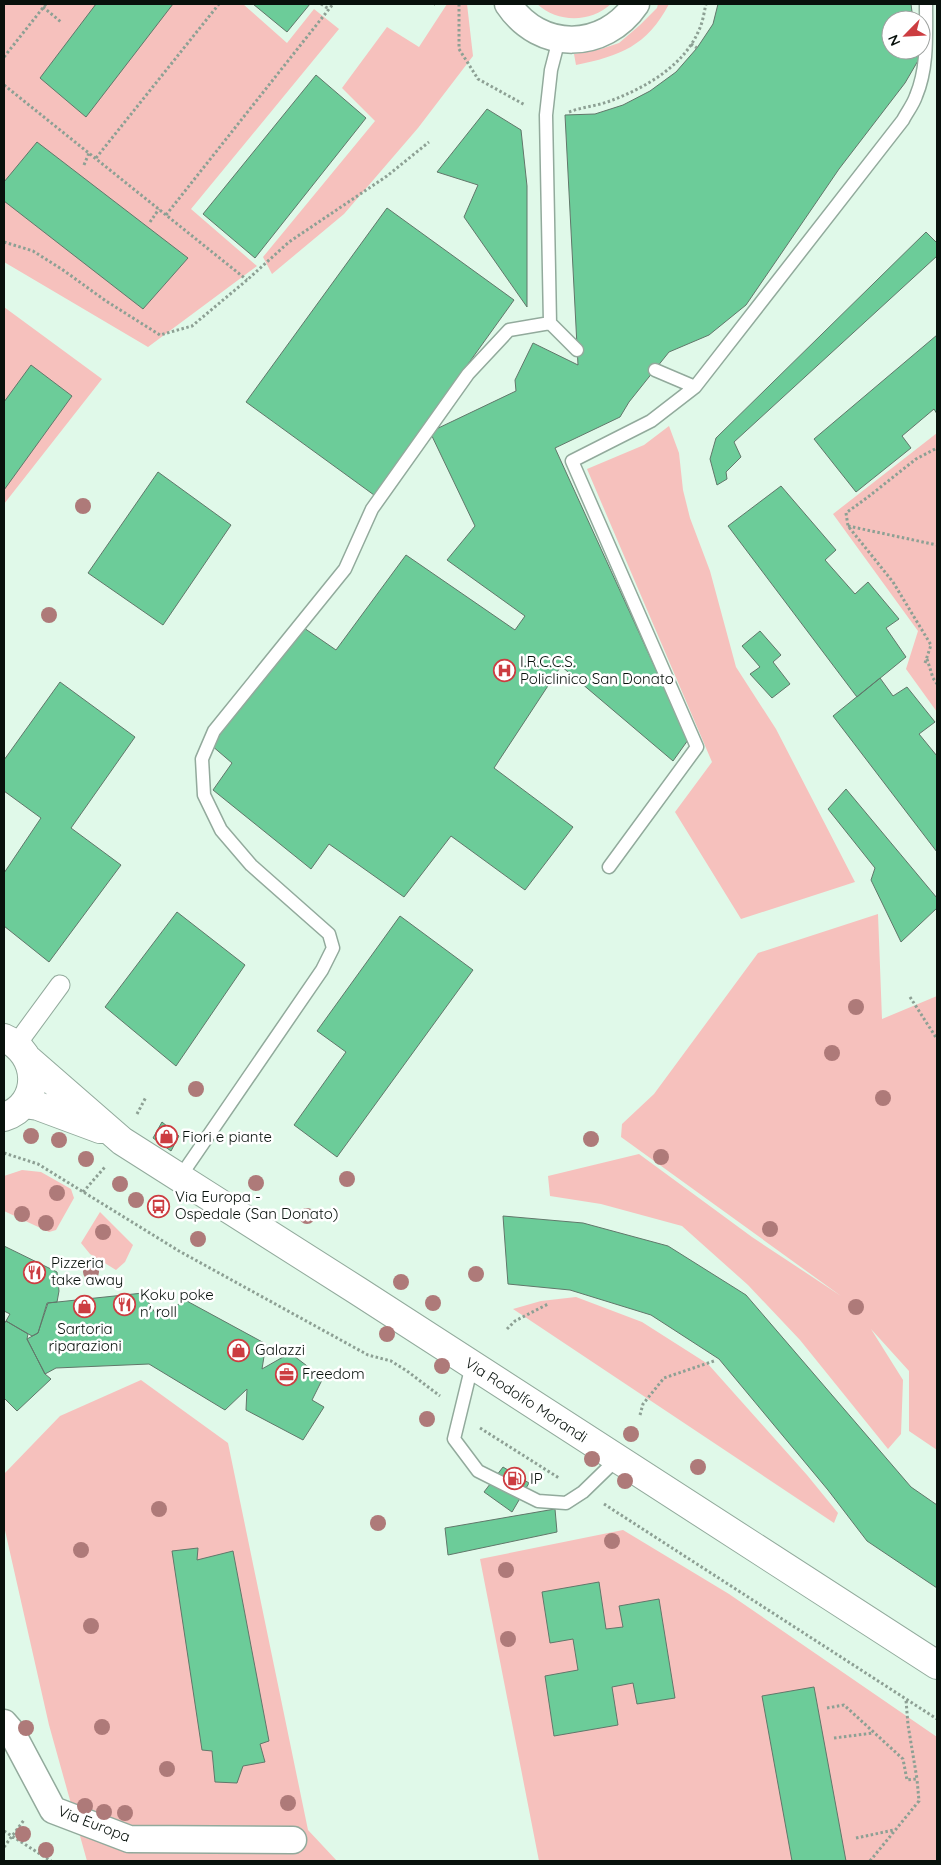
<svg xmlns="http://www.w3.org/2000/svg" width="941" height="1865" font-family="Quicksand,sans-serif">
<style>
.green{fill:#f6c1bd}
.building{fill:#6ccc99;stroke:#61776a}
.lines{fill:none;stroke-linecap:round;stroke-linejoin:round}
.service-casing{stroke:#92aa9c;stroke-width:15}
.pedestrian-casing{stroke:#92aa9c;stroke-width:21}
.minor-casing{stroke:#92aa9c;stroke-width:29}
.tertiary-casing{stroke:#92aa9c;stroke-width:30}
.path{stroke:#8da094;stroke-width:3;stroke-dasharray:2.5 2.5;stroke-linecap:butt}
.service{stroke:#fff;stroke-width:12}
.pedestrian{stroke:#fff;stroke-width:19}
.minor{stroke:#fff;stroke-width:26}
.tertiary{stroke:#fff;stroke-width:28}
.tree{fill:#ae7a79}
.labels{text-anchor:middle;stroke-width:5;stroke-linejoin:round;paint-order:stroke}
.poi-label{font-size:15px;fill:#08110c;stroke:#fff;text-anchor:start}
.street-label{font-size:15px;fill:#08110c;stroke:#fff}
</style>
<rect width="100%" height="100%" fill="#e0f9e9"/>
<!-- green -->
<path class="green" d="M4,4H243L287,43L314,9L339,29L191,209L257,266L148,347L4,262Z
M447,4H467L473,56L418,128L344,214L272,274L263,257L375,121L342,88L387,27L419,47Z
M537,4H611C590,23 558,23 537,4Z
M658,4H669C647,46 620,56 576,65L574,54L601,49L619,43L640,25L657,8Z
M4,307L102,379L4,504Z
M669,426L679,453L683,490L690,518L710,571L736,667L776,729L855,882L741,919L675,812L712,762L587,469L644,445Z
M937,433V712L906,669L918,631L833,514Z
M878,914L882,1019L937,996V1450L909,1431V1371L871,1329L903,1380L901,1434L888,1449L800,1340L748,1285L682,1226L601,1204L550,1196L548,1176L639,1154L752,1237L841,1296L621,1137L622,1124L654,1094L758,953Z
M22,1170L41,1172L71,1189L74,1198L56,1230L49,1232L4,1211V1176Z
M100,1212L133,1245L125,1262L116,1270L90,1254L81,1243Z
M576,1297L642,1322L708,1364L807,1475L838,1513L834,1523L513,1309L541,1301Z
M141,1380L228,1443L308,1830L337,1861H87L49,1725L4,1526V1474L60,1416Z
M623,1530L729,1594L937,1737V1861H539L480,1559Z"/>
<!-- building -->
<path class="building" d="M96,4H173L86,117L40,78Z
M253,4H310L287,32Z
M718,4H911L913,20H891V50H917L919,59L905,83L839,169L746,305L709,335L669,352L629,402L620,417L555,448L688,740L673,761L561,666L494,768L573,827L525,890L451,836L404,897L329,844L311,869L213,790L232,763L211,745L304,628L336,650L406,555L515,630L525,616L447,560L475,526L430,432L516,391L515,380L533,343L578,365L565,115L595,114L623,105L650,91L676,72L697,48L713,24Z
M316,75L366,118L255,258L203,214Z
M487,109L521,130L527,186V307L464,217L478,185L437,172Z
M37,142L188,258L143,309L4,201V182Z
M387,208L514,300L374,495L246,402Z
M926,232L937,243V256L734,442L741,457L726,472L727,479L717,485L710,459L716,438Z
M937,335V414L934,409L902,436L911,448L856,492L814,439Z
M31,365L72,396L4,490V402Z
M158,472L231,525L163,625L88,573Z
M781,486L836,550L825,560L855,594L868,582L899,619L886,628L906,657L857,697L728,526Z
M760,631L781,655L773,662L790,684L772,698L750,674L760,667L742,646Z
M880,678L893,696L907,687L935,722L919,734L937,756V852L833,716Z
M60,682L135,737L71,828L121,865L49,962L4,926V873L41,818L4,791V760Z
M846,789L937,898V908L901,942L871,880L875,868L828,809Z
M177,912L245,965L176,1066L105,1007Z
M400,916L473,970L337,1157L294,1125L346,1052L317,1031Z
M162,1122L179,1136L171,1151L153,1138Z
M503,1216L583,1223L668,1246L746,1295L911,1487L937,1505V1588L867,1541L828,1490L719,1359L651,1315L570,1290L508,1284Z
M4,1246L57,1272L59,1291L57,1302L47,1303L38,1333L32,1336L6,1321L10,1314L4,1311Z
M143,1293L158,1318L185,1300L266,1344L262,1369L290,1353L323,1378L312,1400L324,1407L303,1440L246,1410L247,1389L225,1410L149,1364L56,1368L45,1374L27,1339L38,1333L48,1303Z
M6,1321L28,1334L27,1339L45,1374L51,1379L17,1411L4,1398V1324Z
M503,1467L529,1483L512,1512L484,1492Z
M555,1509L557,1532L448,1555L445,1528Z
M198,1548L197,1560L233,1551L269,1741L260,1744L265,1762L243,1766L237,1783L215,1782L212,1751L202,1750L172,1551Z
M599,1582L606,1629L623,1627L619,1606L659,1599L675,1698L637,1704L633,1683L612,1687L618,1725L554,1736L545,1676L578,1670L573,1639L550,1643L542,1592Z
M814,1687L846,1861H792L762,1696Z"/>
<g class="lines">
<defs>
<path id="service" d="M550,323L577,350
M655,370L695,387
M609,867L697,747L572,461L651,421L695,387L903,120C907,112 913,105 916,96C928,68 926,34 926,4
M180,1177L322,970L333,948L329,934L251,865L221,830L204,795L202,759L214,731L345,569L372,509L468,374L509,330L550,323L546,115L551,70L559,39
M472,1365L454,1439L478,1471L538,1501L566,1503L583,1492L617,1459"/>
<path id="pedestrian" d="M16,1045L60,985"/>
<path id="minor" d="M508,4C540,52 604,51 636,4
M4,1723L11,1731L53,1810L129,1839L293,1840"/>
<path id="tertiary" d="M4,1038C40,1053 43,1104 4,1117
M29,1060L122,1141L358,1291L937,1665
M24,1104L38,1106L100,1129"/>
</defs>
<!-- service casing -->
<use href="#service" class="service-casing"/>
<!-- pedestrian casing -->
<use href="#pedestrian" class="pedestrian-casing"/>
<!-- minor casing -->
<use href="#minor" class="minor-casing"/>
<!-- tertiary casing -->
<use href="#tertiary" class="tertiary-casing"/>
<!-- path -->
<path class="path" d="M321,4L329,9
M434,4H435
M459,4V49L478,79L525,105
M43,7L61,22
M691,44L697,48
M4,57L46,4
M4,85L247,280
M569,112C582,107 597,106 610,101C645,88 684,66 699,30C703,22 704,12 706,4
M96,158L219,4
M84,165L89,153
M166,215L333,4
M150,222L159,209
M4,242L33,251L63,270L106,301L160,335L192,326L247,280L289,242L387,176L429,142
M848,526L937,545
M927,659L933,678L937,684
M925,663L931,645L893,582L848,526L846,513L868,497L916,459L937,448
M910,997L937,1039
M137,1114L146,1097
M4,1153L38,1164L179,1251L368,1355L391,1361L407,1371L440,1396
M83,1192L105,1167
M507,1329L515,1321L548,1304
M640,1415L643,1404L664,1378L714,1361
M480,1428L559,1478
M604,1504L937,1719
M827,1708L844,1705L903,1759L907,1780L917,1779L908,1725L906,1700
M834,1738L873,1733
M4,1831L51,1861
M856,1838L894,1830
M4,1847L24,1820
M870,1861L919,1801L917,1779"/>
<!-- service -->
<use href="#service" class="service"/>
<!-- pedestrian -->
<use href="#pedestrian" class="pedestrian"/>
<!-- minor -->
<use href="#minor" class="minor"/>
<!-- tertiary -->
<use href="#tertiary" class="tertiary"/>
</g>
<!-- trees -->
<g class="tree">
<circle cx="83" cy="506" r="8"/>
<circle cx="49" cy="615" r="8"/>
<circle cx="856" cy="1007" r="8"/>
<circle cx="832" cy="1053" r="8"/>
<circle cx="196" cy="1089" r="8"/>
<circle cx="883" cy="1098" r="8"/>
<circle cx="31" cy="1136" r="8"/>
<circle cx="591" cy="1139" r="8"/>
<circle cx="59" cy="1140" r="8"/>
<circle cx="661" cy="1157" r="8"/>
<circle cx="86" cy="1159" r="8"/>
<circle cx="347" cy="1179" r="8"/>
<circle cx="256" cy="1183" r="8"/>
<circle cx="120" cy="1184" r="8"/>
<circle cx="57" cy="1193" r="8"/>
<circle cx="136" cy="1200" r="8"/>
<circle cx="22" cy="1214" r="8"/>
<circle cx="307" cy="1216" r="8"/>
<circle cx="46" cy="1223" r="8"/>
<circle cx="770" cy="1229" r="8"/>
<circle cx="103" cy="1232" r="8"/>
<circle cx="198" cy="1239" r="8"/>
<circle cx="91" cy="1272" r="8"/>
<circle cx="476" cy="1274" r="8"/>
<circle cx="401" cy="1282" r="8"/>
<circle cx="433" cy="1303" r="8"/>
<circle cx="856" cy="1307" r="8"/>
<circle cx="387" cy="1334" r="8"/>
<circle cx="442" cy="1366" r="8"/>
<circle cx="427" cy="1419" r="8"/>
<circle cx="631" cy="1434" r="8"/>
<circle cx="592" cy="1459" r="8"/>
<circle cx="698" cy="1467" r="8"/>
<circle cx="625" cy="1481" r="8"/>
<circle cx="159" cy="1509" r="8"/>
<circle cx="378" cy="1523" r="8"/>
<circle cx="612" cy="1541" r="8"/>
<circle cx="81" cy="1550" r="8"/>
<circle cx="506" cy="1570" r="8"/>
<circle cx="91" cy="1626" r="8"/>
<circle cx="508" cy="1639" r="8"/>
<circle cx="102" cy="1727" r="8"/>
<circle cx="26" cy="1728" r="8"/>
<circle cx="167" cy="1769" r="8"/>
<circle cx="288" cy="1803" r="8"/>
<circle cx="85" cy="1806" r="8"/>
<circle cx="104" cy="1812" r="8"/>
<circle cx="125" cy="1813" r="8"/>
<circle cx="23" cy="1834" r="8"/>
<circle cx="46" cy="1850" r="8"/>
</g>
<!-- icons -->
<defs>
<symbol id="hospital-ring" viewBox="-11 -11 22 22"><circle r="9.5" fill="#fff" stroke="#cc3d41" stroke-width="1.5"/><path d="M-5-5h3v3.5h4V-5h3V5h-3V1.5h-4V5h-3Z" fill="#cc3d41"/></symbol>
<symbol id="shop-ring" viewBox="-11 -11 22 22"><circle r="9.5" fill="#fff" stroke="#cc3d41" stroke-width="1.5"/><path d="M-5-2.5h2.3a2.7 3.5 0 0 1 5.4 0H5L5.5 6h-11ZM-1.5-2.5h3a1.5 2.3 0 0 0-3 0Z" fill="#cc3d41"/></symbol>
<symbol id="bus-ring" viewBox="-11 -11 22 22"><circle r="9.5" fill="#fff" stroke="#cc3d41" stroke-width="1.5"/><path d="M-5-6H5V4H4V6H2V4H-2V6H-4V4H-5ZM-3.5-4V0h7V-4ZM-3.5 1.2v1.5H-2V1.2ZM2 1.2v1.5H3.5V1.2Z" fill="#cc3d41"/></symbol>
<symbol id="restaurant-ring" viewBox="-11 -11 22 22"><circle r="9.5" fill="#fff" stroke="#cc3d41" stroke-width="1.5"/><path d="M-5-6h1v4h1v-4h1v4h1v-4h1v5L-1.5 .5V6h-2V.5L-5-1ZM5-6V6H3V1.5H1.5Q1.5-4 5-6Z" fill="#cc3d41"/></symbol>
<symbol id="office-ring" viewBox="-11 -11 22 22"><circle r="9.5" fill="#fff" stroke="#cc3d41" stroke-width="1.5"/><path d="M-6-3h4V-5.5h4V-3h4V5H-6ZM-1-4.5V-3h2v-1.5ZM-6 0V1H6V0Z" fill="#cc3d41"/></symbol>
<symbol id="fuel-ring" viewBox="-11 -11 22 22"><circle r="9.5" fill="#fff" stroke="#cc3d41" stroke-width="1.5"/><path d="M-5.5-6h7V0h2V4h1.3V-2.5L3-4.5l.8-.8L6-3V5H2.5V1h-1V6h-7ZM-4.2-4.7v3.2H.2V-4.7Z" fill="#cc3d41"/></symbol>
</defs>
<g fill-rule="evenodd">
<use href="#hospital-ring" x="492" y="658" width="25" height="25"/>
<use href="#shop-ring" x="154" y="1124" width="25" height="25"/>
<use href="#bus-ring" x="146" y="1194" width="25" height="25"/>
<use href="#restaurant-ring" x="22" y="1260" width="25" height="25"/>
<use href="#restaurant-ring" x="112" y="1292" width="25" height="25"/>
<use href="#shop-ring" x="72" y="1294" width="25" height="25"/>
<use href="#shop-ring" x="226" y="1338" width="25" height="25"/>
<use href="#office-ring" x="274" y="1362" width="25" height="25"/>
<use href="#fuel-ring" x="502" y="1466" width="25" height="25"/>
</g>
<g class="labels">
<!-- poi labels -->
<g class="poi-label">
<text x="520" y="667">I.R.C.C.S.<tspan x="520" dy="17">Policlinico San Donato</tspan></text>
<text x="182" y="1142">Fiori e piante</text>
<text x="175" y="1202">Via Europa -<tspan x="175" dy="17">Ospedale (San Donato)</tspan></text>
<text x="51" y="1268">Pizzeria<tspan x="51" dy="17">take away</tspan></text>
<text x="140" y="1300">Koku poke<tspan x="140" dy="17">n' roll</tspan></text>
<text x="85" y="1334" text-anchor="middle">Sartoria<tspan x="85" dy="17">riparazioni</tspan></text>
<text x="255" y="1355">Galazzi</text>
<text x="302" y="1379">Freedom</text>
<text x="530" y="1484">IP</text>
</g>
<!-- street labels -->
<g class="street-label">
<text transform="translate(526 1400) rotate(33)" y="5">Via Rodolfo Morandi</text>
<text transform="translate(94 1824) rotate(21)" y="5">Via Europa</text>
</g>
</g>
<!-- border -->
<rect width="941" height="1865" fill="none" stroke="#08110c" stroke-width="10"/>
<!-- north arrow -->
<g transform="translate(906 35) rotate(246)"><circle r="24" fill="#ffffff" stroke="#9ca09e"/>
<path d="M0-4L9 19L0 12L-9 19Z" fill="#cc3d41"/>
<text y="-8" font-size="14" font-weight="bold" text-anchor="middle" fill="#08110c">N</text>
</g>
</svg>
